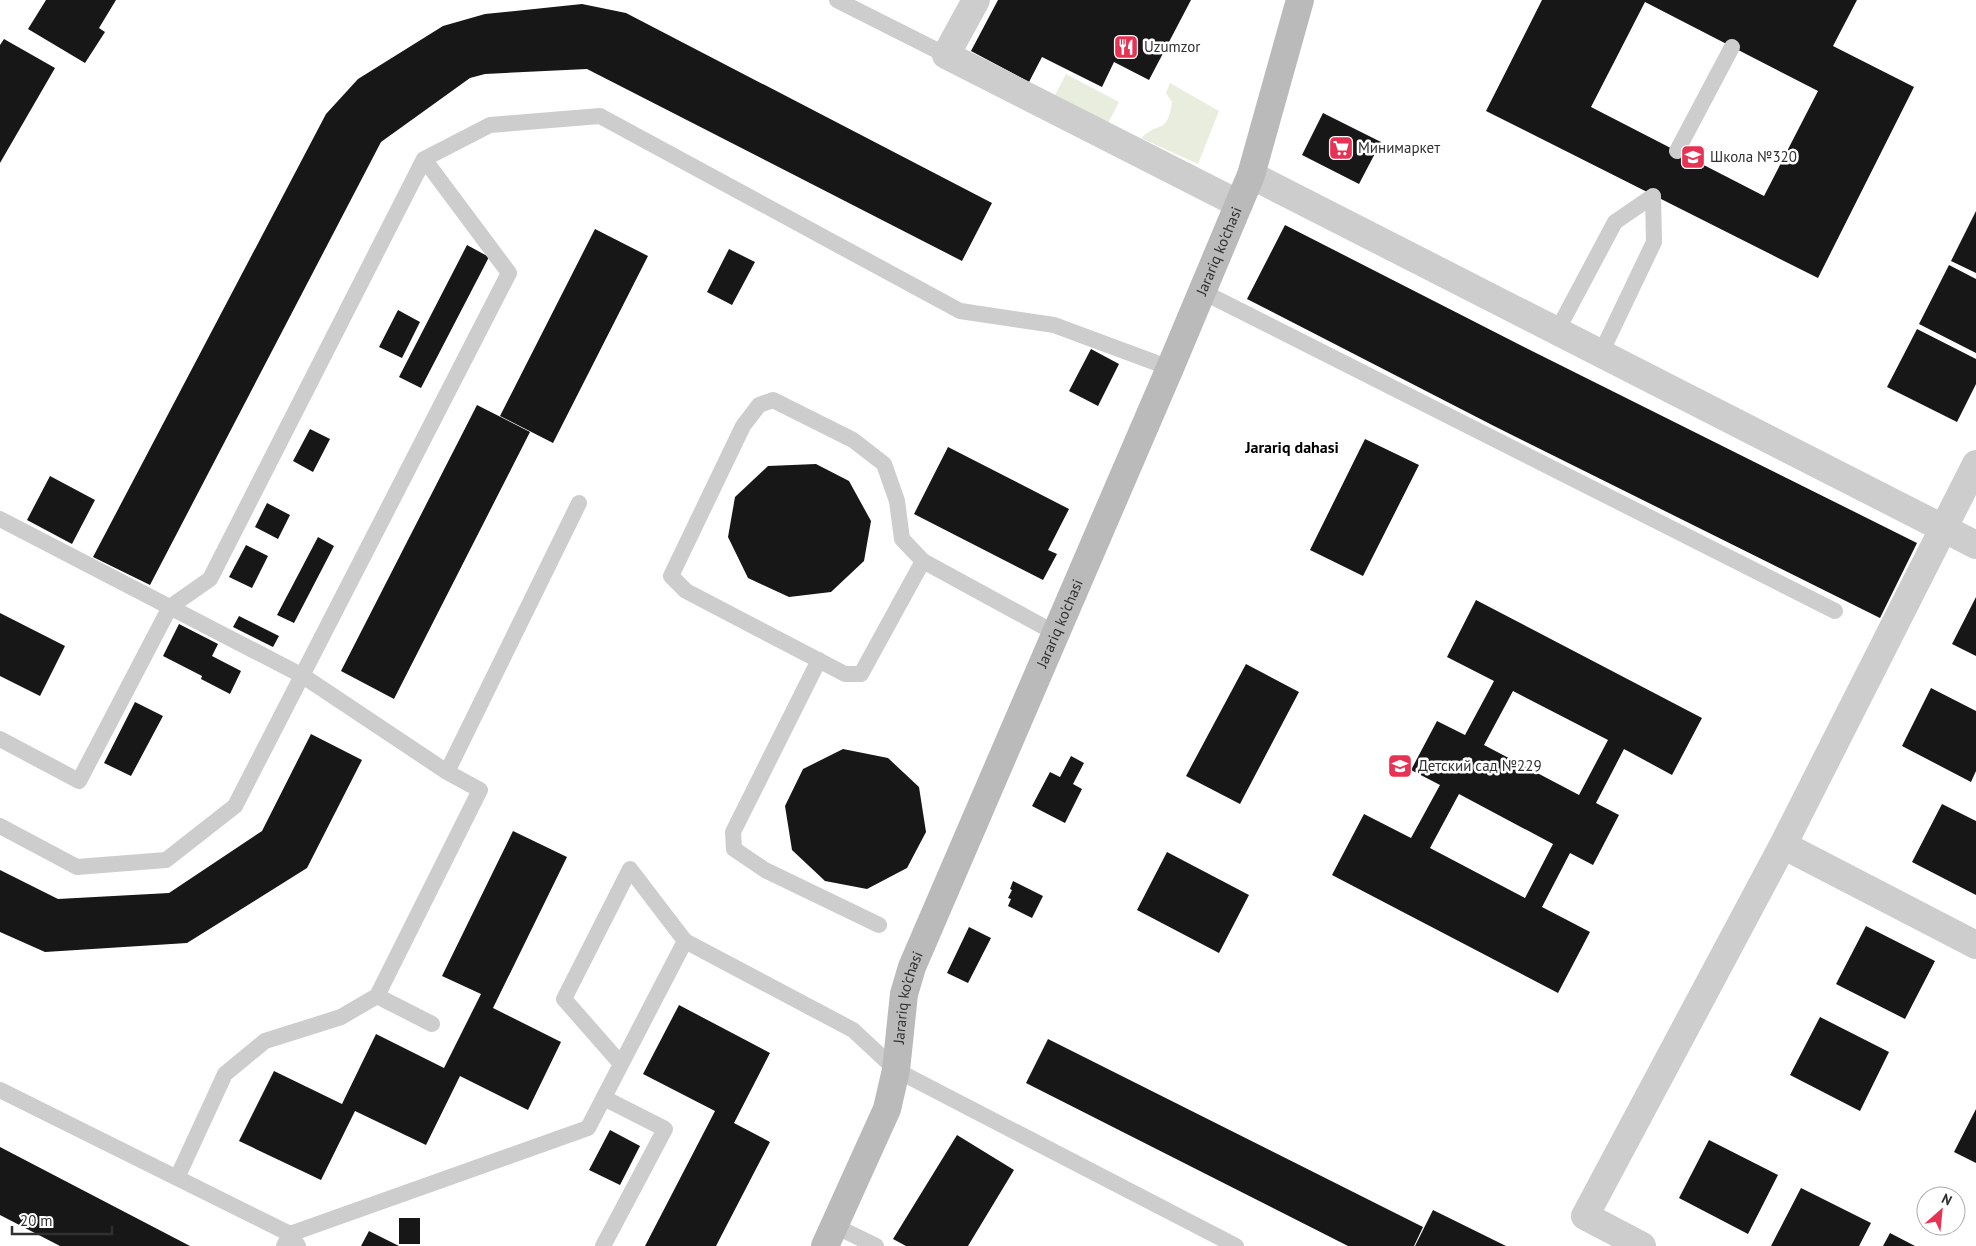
<svg xmlns="http://www.w3.org/2000/svg" width="1976" height="1246" font-family="'PT Sans',sans-serif">
<style>
.green{fill:#e8edde}
.building{fill:#171717;fill-rule:evenodd}
.lines{fill:none;stroke-linecap:round;stroke-linejoin:round}
.lane{stroke:#cdcdcd;stroke-width:16}
.street{stroke:#cdcdcd;stroke-width:28}
.secondary{stroke:#bababa;stroke-width:28}
.labels{text-anchor:middle;stroke-width:5;stroke-linejoin:round;paint-order:stroke}
.poi-label{font-size:15px;fill:#303030;stroke:#fff;text-anchor:start}
.street-label{font-size:15px;fill:#303030;stroke:#fff}
.neighbourhood-label{font-size:16px;font-weight:bold;fill:#000;stroke:#fff}
</style>
<rect width="100%" height="100%" fill="#fff"/>
<!-- green -->
<path class="green" d="M1066,74L1119,102L1108,123L1055,95Z
M1170,83L1219,111L1198,164L1141,138C1159,120 1167,136 1172,102L1166,93Z"/>
<!-- building -->
<path class="building" d="M46,0H116L99,28L105,32L85,63L28,29Z
M998,0H1191L1149,80L1114,62L1102,87L1042,57L1029,82L971,51Z
M1542,0H1857L1833,46L1914,87L1818,278L1486,111ZM1645,2L1818,91L1764,196L1591,107Z
M582,4L626,13L992,203L962,261L587,69L485,74L470,78L381,142L150,585L93,557L326,114L358,79L443,26L485,14Z
M4,39L55,68L0,163V45Z
M1323,113L1381,142L1359,184L1302,155Z
M1976,211V273L1951,261Z
M1285,225L1532,351L1917,543L1880,618L1494,426L1247,299Z
M595,229L648,256L553,443L500,416Z
M467,245L489,257L421,388L399,377Z
M729,249L755,262L732,305L707,292Z
M1949,265L1976,279V353L1919,324Z
M398,310L420,322L402,358L379,347Z
M1917,329L1976,359V384L1957,422L1887,387Z
M1091,349L1119,364L1098,406L1069,391Z
M477,405L530,432L394,699L341,671Z
M310,429L330,439L313,472L293,461Z
M1365,439L1419,465L1363,576L1310,550Z
M948,447L1069,509L1048,550L1057,554L1043,580L914,514Z
M816,464L849,481L871,521L864,561L831,592L789,597L748,578L728,537L735,497L768,466Z
M50,476L95,500L72,544L27,520Z
M267,503L290,515L278,539L255,527Z
M318,537L334,546L294,623L277,615Z
M246,545L268,556L252,588L229,577Z
M1976,597V656L1952,644Z
M1476,600L1702,718L1672,775L1624,749L1596,803L1619,815L1593,865L1570,853L1542,907L1590,932L1558,993L1332,875L1364,814L1411,838L1440,785L1411,770L1437,721L1465,735L1494,681L1447,657ZM1513,691L1608,740L1579,795L1484,745ZM1459,794L1553,844L1525,898L1430,848Z
M0,613L65,646L40,696L0,676Z
M239,616L279,636L273,647L233,627Z
M179,624L218,644L212,656L241,671L230,694L201,679L202,676L163,656Z
M1246,664L1299,692L1240,804L1186,776Z
M1931,688L1976,711V771L1971,782L1902,746Z
M135,702L163,716L131,776L104,763Z
M311,734L362,760L307,868L187,943L45,952L0,932V870L58,899L169,893L262,831Z
M843,749L888,758L919,787L926,832L907,868L867,889L825,881L792,850L785,806L803,769Z
M1071,756L1084,763L1073,784L1082,789L1065,823L1032,806L1050,772L1060,777Z
M1942,804L1976,821V895L1912,862Z
M513,831L567,857L493,1008L561,1042L528,1110L460,1076L426,1145L355,1111L321,1180L239,1141L274,1071L342,1104L376,1034L444,1068L481,994L442,976Z
M1167,852L1249,895L1219,953L1137,910Z
M1013,881L1043,896L1032,918L1008,906L1011,899L1008,898L1012,890L1010,889Z
M1866,926L1935,961L1905,1019L1836,984Z
M969,927L991,938L968,983L947,973Z
M679,1005L770,1053L734,1123L770,1142L716,1246H645L715,1111L643,1074Z
M1820,1017L1889,1052L1860,1111L1790,1075Z
M1048,1039L1423,1227L1414,1246H1348L1026,1083Z
M1976,1109V1163L1954,1152Z
M610,1130L640,1146L620,1185L589,1170Z
M957,1135L1014,1170L968,1246H906L893,1239Z
M1709,1140L1778,1175L1748,1234L1679,1198Z
M0,1147L190,1246H60L0,1215Z
M1801,1188L1871,1223L1859,1246H1771Z
M1433,1210L1506,1246H1415Z
M399,1218H420V1244H399Z
M369,1231L399,1246H361Z
M1890,1233L1915,1246H1883Z"/>
<g class="lines">
<!-- lane -->
<path class="lane" d="M837,0L946,55
M1677,151L1732,47
M1203,292L1835,611
M1557,331L1615,222L1653,196
M1601,353L1654,242L1653,196
M0,519L303,676L447,772L480,790L377,996L341,1017L265,1041L225,1074L177,1178
M923,561L861,674H845L686,591L671,576L743,426L759,405L773,400L853,440L884,464L897,501L902,539L923,561L1055,633
M819,660L733,832L734,849L765,870L879,925
M0,739L79,781L170,607L210,579L424,159L490,125L600,116L960,311L1054,325L1170,368
M447,772L579,503
M0,826L77,867L166,860L235,806L509,273L424,159
M377,996L432,1024
M621,1064L564,999L630,869L685,941L853,1030L896,1070L1236,1246
M0,1090L290,1234L298,1246
M835,1226L876,1246
M284,1246L290,1234L588,1128L685,941
M603,1246L665,1129L604,1098"/>
<!-- street -->
<path class="street" d="M976,0L946,55L1239,204
M1251,175L1976,545
M1783,845L1976,945
M1642,1246L1585,1216L1783,845L1976,464"/>
<!-- secondary -->
<path class="secondary" id="s1" d="M825,1246L887,1109L896,1070L904,994L912,967L1170,368L1251,175L1300,0"/>
</g>
<!-- icons -->
<defs>
<symbol id="restaurant-square" viewBox="-11 -11 22 22"><rect x="-9" y="-9" width="18" height="18" rx="4" fill="#e73254" stroke="#fff"/><path d="M-5-6h1v4h1v-4h1v4h1v-4h1v5L-1.5 .5V6h-2V.5L-5-1ZM5-6V6H3V1.5H1.5Q1.5-4 5-6Z" fill="#fff"/></symbol>
<symbol id="supermarket-square" viewBox="-11 -11 22 22"><rect x="-9" y="-9" width="18" height="18" rx="4" fill="#e73254" stroke="#fff"/><path d="M-6-5.5h2.5l.6 2H6L4.5 2H-2.5L-4.4-4H-6ZM-1.5 3.2a1.3 1.3 0 1 0 .1 0ZM3 3.2a1.3 1.3 0 1 0 .1 0Z" fill="#fff"/></symbol>
<symbol id="school-square" viewBox="-11 -11 22 22"><rect x="-9" y="-9" width="18" height="18" rx="4" fill="#e73254" stroke="#fff"/><path d="M0-5L7-2L0 1L-7-2ZM-4 1L0 2.5L4 1V4Q0 6-4 4Z" fill="#fff"/></symbol>
</defs>
<g fill-rule="evenodd">
<use href="#restaurant-square" x="1112" y="33" width="28" height="28"/>
<use href="#supermarket-square" x="1327" y="134" width="28" height="28"/>
<use href="#school-square" x="1679" y="143" width="28" height="28"/>
<use href="#school-square" x="1386" y="752" width="28" height="28"/>
</g>
<g class="labels">
<!-- poi labels -->
<g class="poi-label">
<text x="1144" y="52">Uzumzor</text>
<text x="1358" y="153">Минимаркет</text>
<text x="1710" y="162">Школа №320</text>
<text x="1418" y="771">Детский сад №229</text>
</g>
<!-- street labels -->
<g class="street-label">
<text dy="5" stroke="none"><textPath href="#s1" startOffset="1074">Jarariq ko'chasi</textPath></text>
<text dy="5" stroke="none"><textPath href="#s1" startOffset="669">Jarariq ko'chasi</textPath></text>
<text dy="5" stroke="none"><textPath href="#s1" startOffset="264">Jarariq ko'chasi</textPath></text>
</g>
<!-- neighbourhood labels -->
<g class="neighbourhood-label">
<text x="1292" y="453">Jarariq dahasi</text>
</g>
</g>
<!-- north arrow -->
<g transform="translate(1941 1211) rotate(27)"><circle r="24" fill="#ffffff" stroke="#acacac"/>
<path d="M0-4L9 19L0 12L-9 19Z" fill="#e73254"/>
<text y="-8" font-size="14" font-weight="bold" text-anchor="middle" fill="#303030">N</text>
</g>
<!-- scale -->
<path d="M12 1226v8h100v-8" fill="none" stroke="#303030" stroke-width="2.5"/>
<text x="20" y="1226" font-size="15" fill="#303030" stroke="#ffffff" stroke-width="4" paint-order="stroke">20 m</text>
</svg>
